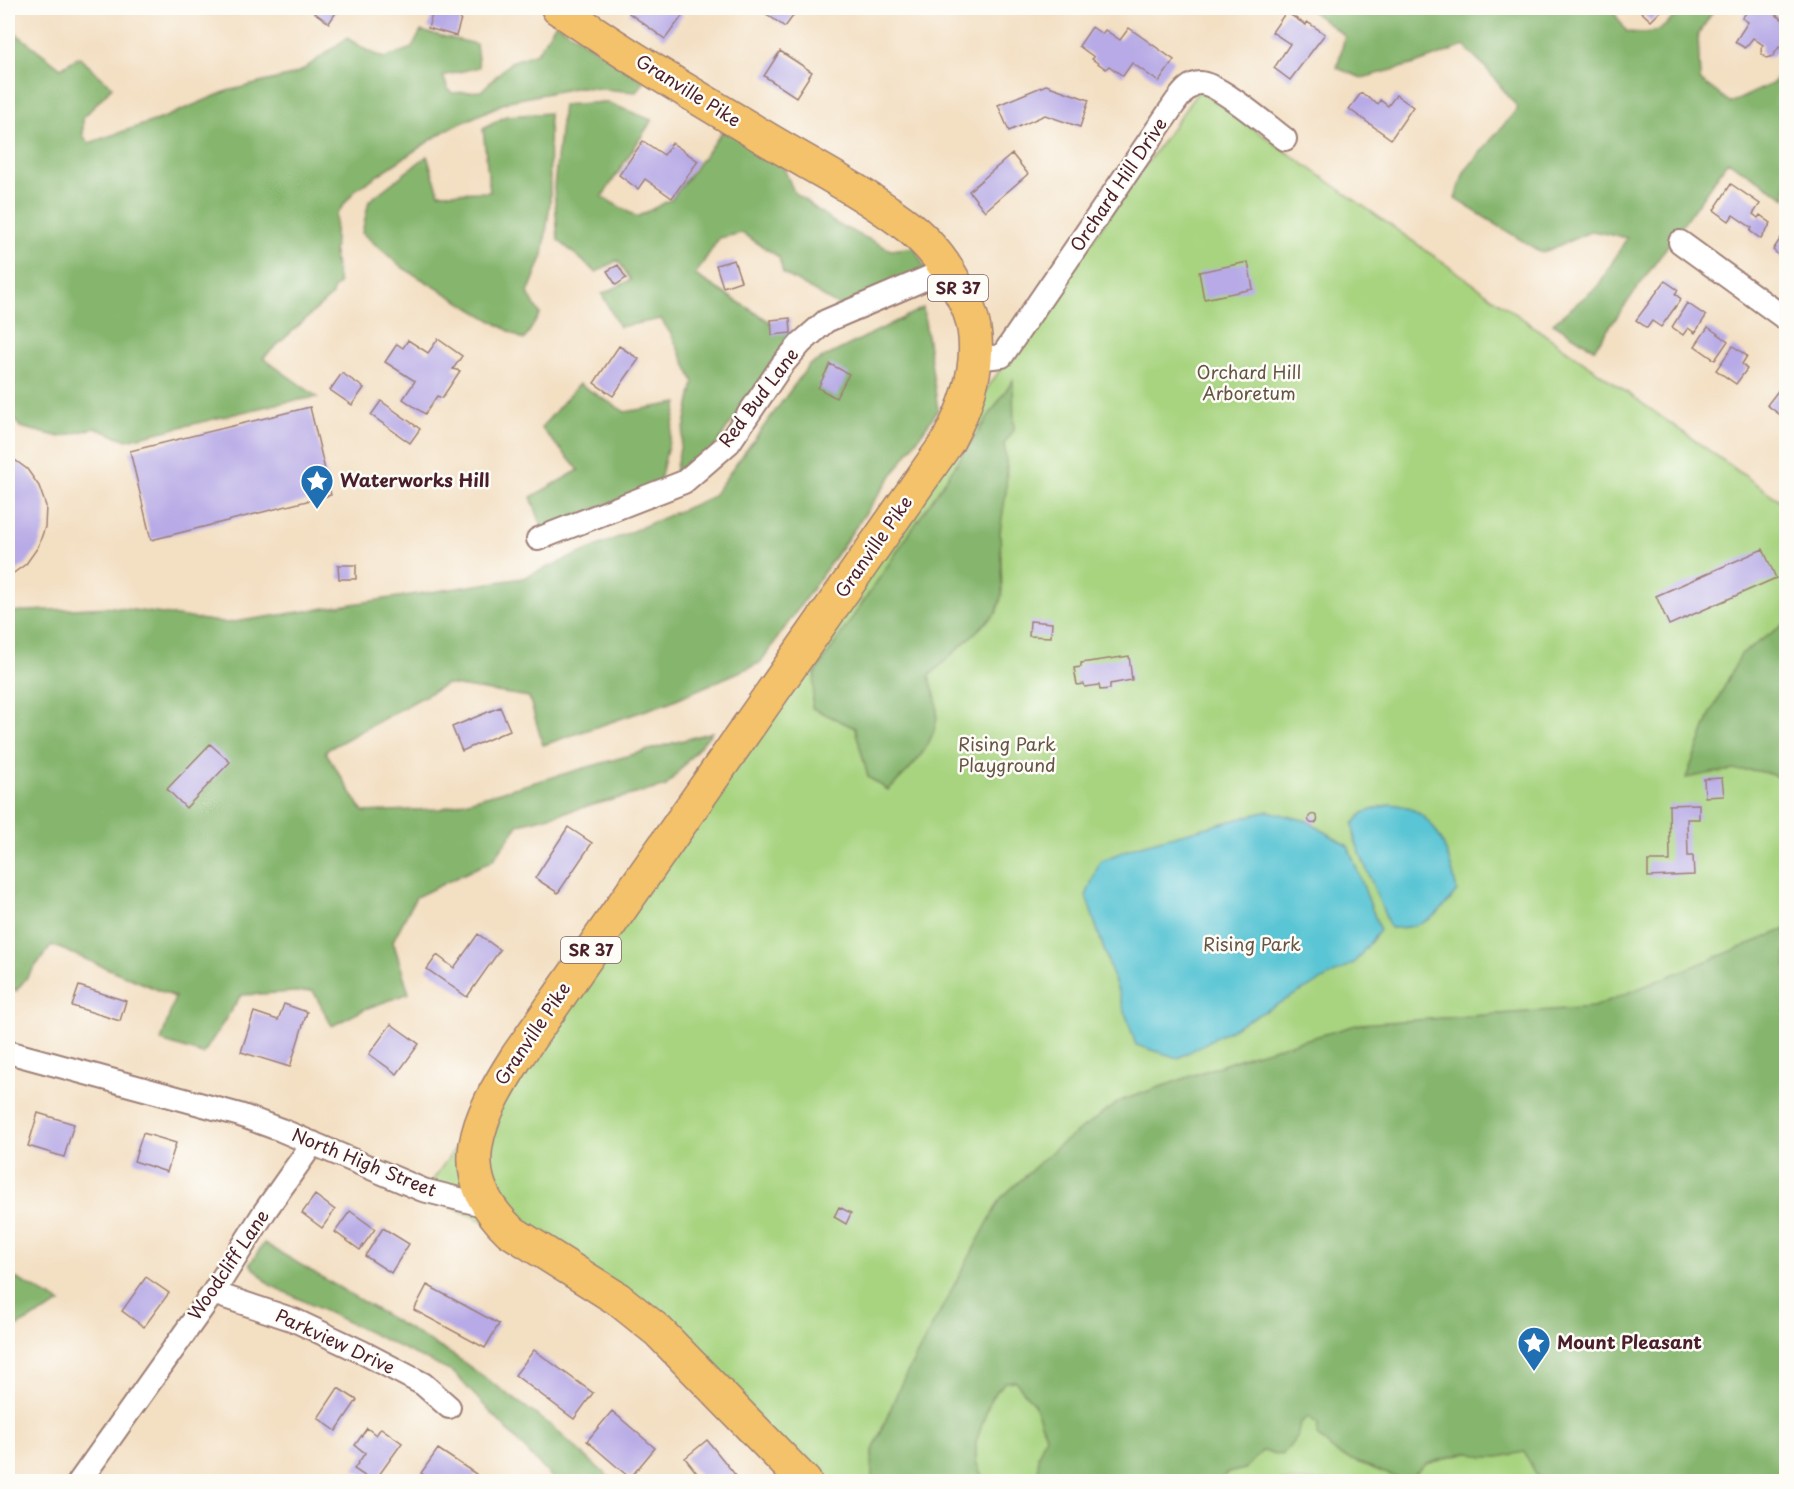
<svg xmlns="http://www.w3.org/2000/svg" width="1794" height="1489" font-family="'Playpen Sans',sans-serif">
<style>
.green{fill:#a8d480;stroke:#797a56;stroke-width:1.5}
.forest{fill:#86b66e;stroke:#686a4c;stroke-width:1.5}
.water{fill:#5ac5d4;stroke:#527280;stroke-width:1.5}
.building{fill:#b7aae6}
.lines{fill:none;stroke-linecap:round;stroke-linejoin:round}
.minor-casing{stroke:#9e7f76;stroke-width:26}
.highway-casing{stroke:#9e7f76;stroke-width:36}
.minor{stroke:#fff;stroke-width:22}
.highway{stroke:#f3c26a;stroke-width:33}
.labels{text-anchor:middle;stroke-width:5;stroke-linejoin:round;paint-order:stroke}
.shield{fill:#fdfcf7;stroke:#806168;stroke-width:1.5}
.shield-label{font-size:16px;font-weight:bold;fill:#4a1f2b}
.street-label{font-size:18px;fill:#4a1f2b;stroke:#fdfcf7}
.park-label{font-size:18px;fill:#654;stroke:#fdfcf7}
.poi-label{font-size:18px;font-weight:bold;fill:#4a1f2b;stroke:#fdfcf7;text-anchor:start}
</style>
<rect width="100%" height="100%" fill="#fdfcf7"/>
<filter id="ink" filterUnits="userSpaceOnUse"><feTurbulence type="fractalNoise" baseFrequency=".0167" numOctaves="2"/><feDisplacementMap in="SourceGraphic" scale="12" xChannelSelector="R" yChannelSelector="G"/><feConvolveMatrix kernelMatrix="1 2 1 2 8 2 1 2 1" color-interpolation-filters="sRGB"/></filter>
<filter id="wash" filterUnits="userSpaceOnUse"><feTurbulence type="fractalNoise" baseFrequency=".008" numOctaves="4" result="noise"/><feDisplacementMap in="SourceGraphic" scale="24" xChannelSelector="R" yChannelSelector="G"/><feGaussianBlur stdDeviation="1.35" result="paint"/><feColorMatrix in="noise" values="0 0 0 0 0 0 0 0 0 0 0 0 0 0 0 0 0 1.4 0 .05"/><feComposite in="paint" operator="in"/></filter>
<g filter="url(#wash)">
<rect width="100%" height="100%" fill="#f3dfc2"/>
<!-- green -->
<path class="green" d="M1199,90L1786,505V1481H805L695,1367L528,1242L423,1194L995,377Z"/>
<!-- forest -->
<path class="forest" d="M1307,8H1611L1627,32C1654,35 1665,32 1680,8H1715L1698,35L1700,80L1731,103L1772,84L1786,64V198L1728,161L1594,349L1553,323L1598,286L1627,238L1592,231L1542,253L1455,199L1464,172L1518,108L1485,67L1464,46L1415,64L1362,78L1337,68L1345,36Z
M556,23L644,82L636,92L579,87L509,101L446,130L355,190L336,215L334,257L339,284L333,290L332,295L263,358L317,397L276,404L127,440L95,428L60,437L20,427L8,408V32L10,29L61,68L79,57L112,87L83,118V136L89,143L163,118L227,91L292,75L301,71L347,38L366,50L384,58L412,48L421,31L476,44L479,67L443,76L448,89L452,93L481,91L511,62L537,53Z
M606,102L652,120L602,197L637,217L672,199L725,128L781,162L794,192L835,223L891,250L914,247L927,272L839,306L783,273L779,257L742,233L719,238L695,275L791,335L707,458L674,477L694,382L671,334L661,319L619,327L602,294L631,280L618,260L596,272L558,240L554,187L563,105Z
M549,113L550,202L543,255L528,293L540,314L524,340L403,268L362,233L369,201L427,156L439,193L490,192L483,129L506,116Z
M923,308L938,410L760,663L667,703L543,745L529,697L446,684L325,751L363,812L440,809L712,732L666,786L519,824L493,860L416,897L393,941L409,993L365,1009L332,1026L313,991L241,995L203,1054L161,1041L175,997L52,945L16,991L8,982V612L112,607L227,623L523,578L712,497L809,365Z
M1013,380L1014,430L1004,444L1007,468L1006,492L1000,532L1002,594L997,612L929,676C932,686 937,697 937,708C939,742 910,770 888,790L868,777L855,728L812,708L815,673Z
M579,384L625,412L678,403L659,484L543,529L531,497L579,470L541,428Z
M1786,623V781C1753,762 1722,771 1686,778L1710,715L1741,654Z
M1786,929V1481H1540L1524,1452L1499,1457H1484L1467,1452L1427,1464L1405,1481L1339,1455L1317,1436L1318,1424L1308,1417L1300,1423L1297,1438L1282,1455L1262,1451L1245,1469L1228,1473L1217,1481H1039L1038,1456L1046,1436L1034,1404L1015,1381L1005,1382L991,1398L976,1442V1461L984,1481H872V1453L901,1384L1001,1198L1058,1146L1120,1101L1251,1055L1360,1024L1593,1007Z
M264,1243L456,1357L549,1424L613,1481H555L454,1373L270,1285L250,1264Z
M8,1274L61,1303L8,1331Z"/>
<!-- water -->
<path class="water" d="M1390,804C1437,807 1449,853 1457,891C1438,917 1423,929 1390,928L1355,840L1353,824L1363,813Z
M1268,811L1307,821L1348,846L1380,930L1354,963L1178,1058L1136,1045L1086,896L1100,861L1137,846Z"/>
<g id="blocks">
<!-- building -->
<path class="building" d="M308,8H339L329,23Z
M434,8H464L456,36L428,28Z
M633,8H673L683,15L665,39L629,13Z
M758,8H799L785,27Z
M1637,8H1664L1651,21Z
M1750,8H1775L1772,12L1786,22V42L1782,49L1779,47L1773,56L1766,58L1762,54L1761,48L1763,45L1753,38L1745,48L1735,42L1748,22L1742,18Z
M1286,12L1306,25L1307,22L1325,34L1290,80L1274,68L1290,44L1272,32Z
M1092,27L1102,34L1105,30L1120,40L1129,28L1174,60L1159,82L1132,63L1123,76L1109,66L1106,69L1092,59L1094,57L1079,46Z
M780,51L812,72L796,97L764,76Z
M1046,85L1089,100L1080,127L1045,115L1009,131L998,105Z
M1361,93L1378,104L1380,100L1388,106L1396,95L1413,107L1391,139L1349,109Z
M643,141L664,155L672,143L698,161L672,198L645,179L638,189L619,175Z
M1012,154L1028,174L985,211L969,191Z
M1731,184L1760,204L1753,214L1758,218L1760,215L1771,223L1761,239L1750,231L1752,228L1733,215L1729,221L1714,210Z
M1786,230V262L1773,250Z
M734,260L741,281L723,287L716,265Z
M1248,262L1253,289L1204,299L1199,272Z
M618,265L626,278L616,285L607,271Z
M1665,281L1678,290L1675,294L1681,299L1661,327L1652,321L1647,328L1636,320Z
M1687,303L1706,316L1695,333L1688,328L1683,335L1672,327Z
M790,318L791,333L772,335L771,320Z
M1708,327L1728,341L1715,360L1695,346Z
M438,339L462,356L453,369L460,371L442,398L437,396L425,414L403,399L415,381L385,362L397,344L403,348L408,340L428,353Z
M619,346L639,359L613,396L594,383Z
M1733,346L1747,356L1742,364L1747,369L1736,384L1716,370Z
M830,364L849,374L836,398L818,388Z
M342,373L364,388L352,405L330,390Z
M1784,383L1786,385V419L1767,405Z
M381,401L420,429L410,443L371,415Z
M310,407L331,495L151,540L130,451Z
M8,455L27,469L39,486L46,506L45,527L38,547L26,564L8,577Z
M1763,549L1776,578L1669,625L1656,596Z
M338,565H356V579H339Z
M1030,621L1052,623L1051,637L1029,636Z
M1129,656L1132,680L1110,684V689L1100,690L1099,685L1085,687L1084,684L1077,685L1074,668L1081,667V663Z
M500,707L510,730L462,751L452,727Z
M210,744L230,762L186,808L167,789Z
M1722,778L1724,796L1705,797L1704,779Z
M1699,804V819H1687L1688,856H1693L1694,875L1648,877V861H1670L1669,805Z
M1308.5 819a4.5 4.5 0 1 1 9 0a4.5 4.5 0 1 1-9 0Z
M568,827L592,843L558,893L535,878Z
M478,934L500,950L467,997L427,969L437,955L454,968Z
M79,986L126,1001L120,1021L72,1006Z
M284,1004L307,1012L290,1067L241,1052L254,1012L278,1020Z
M391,1024L419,1044L397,1074L369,1054Z
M38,1113L74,1124L64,1157L28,1146Z
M143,1133L176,1143L167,1172L134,1161Z
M315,1195L335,1210L322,1228L302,1213Z
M839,1207L851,1213L846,1224L834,1217Z
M350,1211L375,1229L360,1250L335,1232Z
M383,1228L409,1244L391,1273L365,1256Z
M146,1277L169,1293L144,1327L122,1311Z
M427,1285L499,1324L485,1348L414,1310Z
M534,1350L593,1393L574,1419L515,1375Z
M338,1388L357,1400L336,1431L318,1418Z
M612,1411L655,1448L630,1478L587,1441Z
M367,1428L376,1435L381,1428L402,1443L374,1482L354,1469L365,1453L355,1445Z
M707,1440L741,1482H704L685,1458Z
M438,1449L476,1474L471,1482H434L421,1473Z"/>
</g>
</g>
<g filter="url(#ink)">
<use href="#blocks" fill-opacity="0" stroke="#9e7f76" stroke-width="1.5"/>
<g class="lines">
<defs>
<path id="minor" d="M1680,242L1786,319
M975,359L1002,356L1175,103C1181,95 1189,83 1200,83C1218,83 1269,127 1285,139
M538,539L684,482L729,443L782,365L801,343L826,321L948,269
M8,1052L240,1115L281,1130L423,1190L487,1206
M213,1293L294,1320L362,1352L423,1384L449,1407
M79,1482L213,1293L265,1211L313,1143"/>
<path id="highway" d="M558,8C624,54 693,95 762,136C808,164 858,189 901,221C925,238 943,260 957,286C961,294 966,302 969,310C985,354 969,402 948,441L516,1058C478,1118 449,1173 510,1231L618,1299L658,1331L805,1482"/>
</defs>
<!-- minor casing -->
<use href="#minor" class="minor-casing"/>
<!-- highway casing -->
<use href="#highway" class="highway-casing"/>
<!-- minor -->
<use href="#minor" class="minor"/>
<!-- highway -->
<use href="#highway" class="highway"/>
</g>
</g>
<!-- icons -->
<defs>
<symbol id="sight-pin" viewBox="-11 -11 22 30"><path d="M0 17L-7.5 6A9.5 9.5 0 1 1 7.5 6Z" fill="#1f6fb2" stroke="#fdfcf7"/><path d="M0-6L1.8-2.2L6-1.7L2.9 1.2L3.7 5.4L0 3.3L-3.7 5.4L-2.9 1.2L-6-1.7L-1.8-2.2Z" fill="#fff"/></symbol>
</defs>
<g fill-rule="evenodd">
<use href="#sight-pin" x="298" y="462" width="38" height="52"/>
<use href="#sight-pin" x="1515" y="1324" width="38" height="52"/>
</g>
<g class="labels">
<!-- shield labels -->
<g class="shield">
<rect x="928" y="275" width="60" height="26" rx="4.5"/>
<rect x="561" y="937" width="60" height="26" rx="4.5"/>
</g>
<g class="shield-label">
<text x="958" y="294">SR 37</text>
<text x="591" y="956">SR 37</text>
</g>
<!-- street labels -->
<g class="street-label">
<text transform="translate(688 91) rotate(32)" y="6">Granville Pike</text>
<text transform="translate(1119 185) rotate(-56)" y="6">Orchard Hill Drive</text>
<text transform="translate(759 398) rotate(-53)" y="6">Red Bud Lane</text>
<text transform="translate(874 547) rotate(-55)" y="6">Granville Pike</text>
<text transform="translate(533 1034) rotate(-56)" y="6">Granville Pike</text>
<text transform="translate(364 1163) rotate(22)" y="6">North High Street</text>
<text transform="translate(229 1265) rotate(-56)" y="6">Woodcliff Lane</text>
<text transform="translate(335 1342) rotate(25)" y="6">Parkview Drive</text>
</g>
<!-- park labels -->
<g class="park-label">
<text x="1249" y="379">Orchard Hill<tspan x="1249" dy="21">Arboretum</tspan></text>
<text x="1007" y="751">Rising Park<tspan x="1007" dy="21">Playground</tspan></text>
<text x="1252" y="951">Rising Park</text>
</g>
<!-- poi labels -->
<g class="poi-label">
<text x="340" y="487">Waterworks Hill</text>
<text x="1557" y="1349">Mount Pleasant</text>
</g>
</g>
<!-- margin -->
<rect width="1794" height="1489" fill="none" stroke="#fdfcf7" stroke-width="30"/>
</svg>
